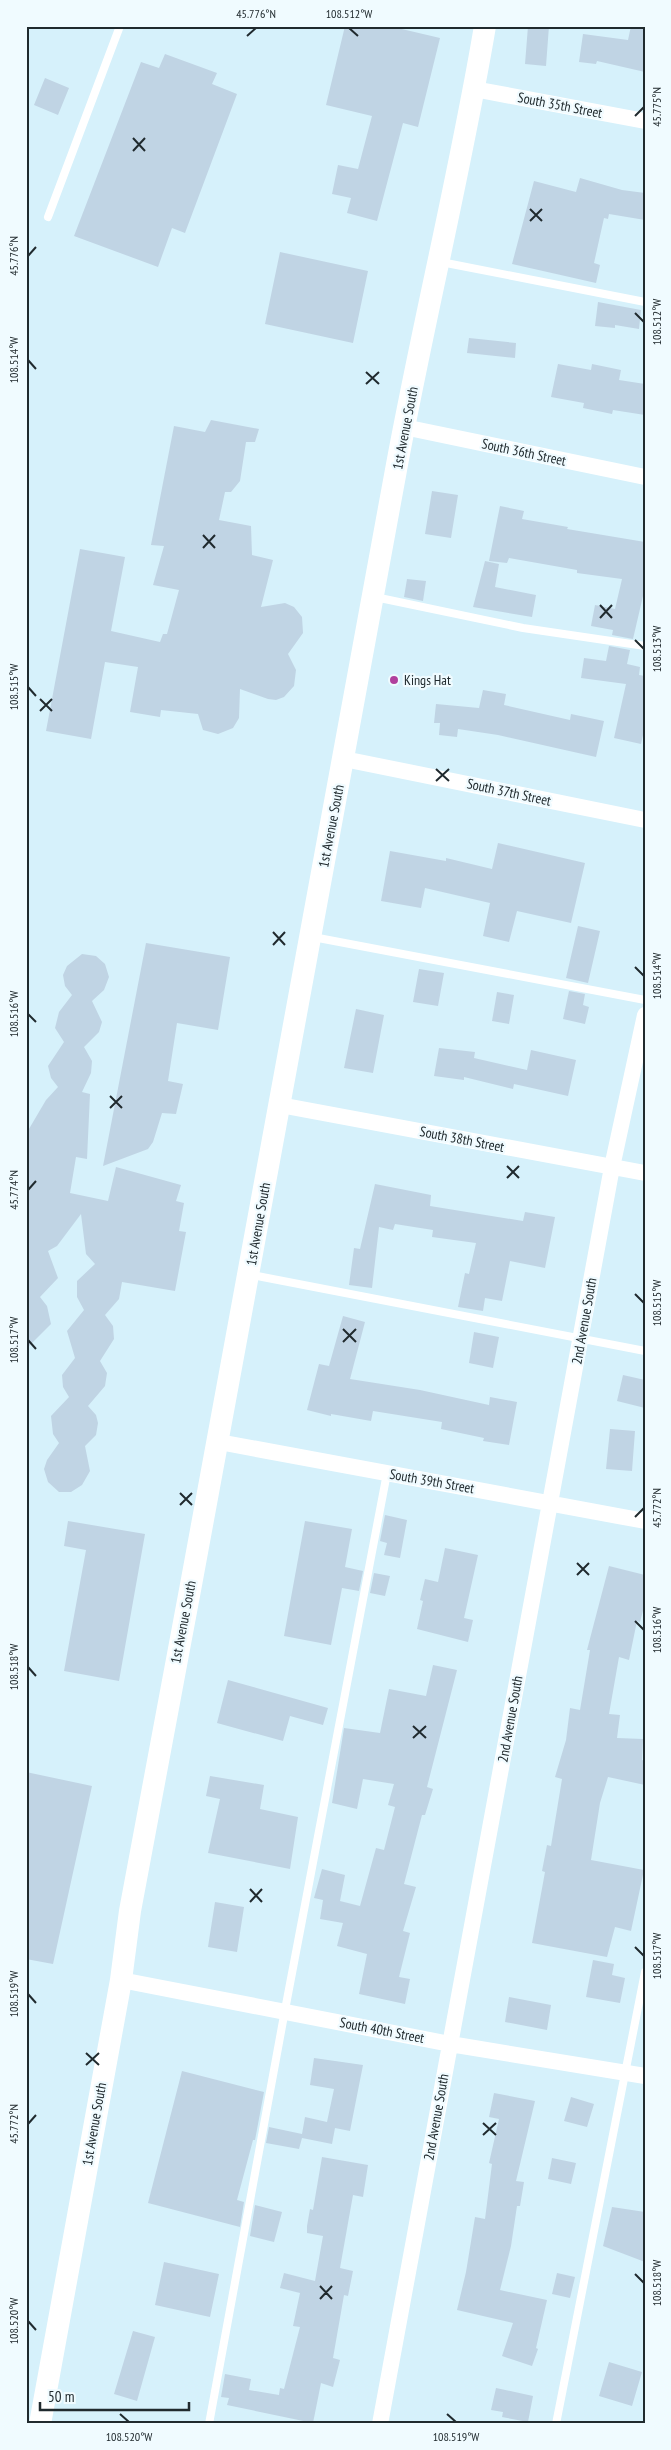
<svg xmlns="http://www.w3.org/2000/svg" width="671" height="2450" font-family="'PT Sans Narrow',sans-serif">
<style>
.building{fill:#c0d4e4}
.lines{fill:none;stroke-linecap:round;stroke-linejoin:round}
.lane{stroke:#fff;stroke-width:8}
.street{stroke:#fff;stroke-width:16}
.secondary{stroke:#fff;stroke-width:22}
.ticks{fill:none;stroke:#202a2e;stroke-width:2}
.poi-dot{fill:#b0409d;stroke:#f0fbff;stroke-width:2}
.labels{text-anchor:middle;stroke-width:4.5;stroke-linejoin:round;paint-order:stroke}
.street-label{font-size:14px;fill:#202a2e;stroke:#f0fbff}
.poi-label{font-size:14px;fill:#202a2e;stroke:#f0fbff;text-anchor:start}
.neatline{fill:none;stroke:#202a2e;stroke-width:2}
.ticks-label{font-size:12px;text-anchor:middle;fill:#202a2e}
</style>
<rect width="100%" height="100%" fill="#d6f1fb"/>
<!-- building -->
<path class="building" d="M345,26H389L440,38L418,127L403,123L377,221L347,213L351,198L332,194L338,165L358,169L372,116L326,105Z
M528,26H549L546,66L525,64Z
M631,26H645V72L597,61L596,64L579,62L583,34L628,40Z
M165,54L217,73L212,84L237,94L185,233L172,228L158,267L74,236L141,62L159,68Z
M45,78L69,88L58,115L34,105Z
M580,178L622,190L645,193V220L609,214L608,219L604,218L594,263L600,265L596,283L512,264L534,181L576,192Z
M280,252L368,271L353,343L265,324Z
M598,302L641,310L639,329L615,325V328L595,326Z
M469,338L516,343L515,358L467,353Z
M558,364L591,370L592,364L621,370L619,380L645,384V415L613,410L612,414L583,408L584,403L551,397Z
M211,420L259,429L255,442H246L240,481L231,492H225L219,520L251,526L252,555L273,560L261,607L285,603L294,607L302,617L303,633L288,654L296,670L294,686L284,697L276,700L268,699L240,689L239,718L233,728L218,734L203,730L198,714L161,710L160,717L130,712L138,667L105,662L91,739L46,731L80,549L125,557L111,631L160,642L163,634H167L179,590L153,585L164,546L151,545L174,426L205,432Z
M432,491L458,495L451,538L425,534Z
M500,506L524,511L522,519L568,527L567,529L645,542V596H643L633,639L612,635L613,630L591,626L595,605L615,609L622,579L577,573V570L509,558L507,563L489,561Z
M485,561L499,564L495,587L536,595L532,617L473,607Z
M407,579L426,581L423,601L404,597Z
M609,646L630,650L627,664L640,667L639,675L645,676V726L641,744L614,738L626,684L581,678L584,658L606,661Z
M483,690L506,694L504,705L570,720L571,714L604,721L596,757L498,735L458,729L457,737L439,735L440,723H434L436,704L479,708Z
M498,843L585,863L571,923L517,911L509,942L483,936L490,903L425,888L421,908L381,901L390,851L446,861V858L492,869Z
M578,926L600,931L588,983L566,978Z
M146,943L230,957L218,1030L177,1023L168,1081L183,1084L176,1114L162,1113L153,1142L148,1149L103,1166Z
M82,954L96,956L105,964L109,977L104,990L92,1001L102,1022L99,1032L84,1047L92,1061L91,1073L82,1092L90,1094L87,1159L76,1157L70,1193L108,1201L116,1167L181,1185L176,1201L184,1203L179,1231L186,1232L175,1291L122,1282L119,1299L105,1315L113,1326L114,1339L100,1361L107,1373L105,1386L88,1406L96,1415L98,1423L96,1435L85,1446L90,1471L82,1485L71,1492H59L48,1482L44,1469L47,1460L59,1443L53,1434L51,1416L69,1397L63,1387L62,1375L75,1358L67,1331L84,1310L77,1297V1281L95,1264L86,1254L81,1214L57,1246L48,1251L58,1278L40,1297L47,1306L51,1324L26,1349V1134L46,1100L58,1087L51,1078L48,1066L64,1042L55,1028L59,1012L72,995L65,986L63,975L67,966Z
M419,969L444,973L438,1006L413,1002Z
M569,991L585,994L583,1005L589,1007L585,1024L563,1019Z
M497,992L514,995L509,1024L492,1021Z
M356,1009L384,1015L373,1073L344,1068Z
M439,1048L475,1052L474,1058L527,1070L531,1050L576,1060L568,1096L514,1084L513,1089L464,1077V1080L434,1076Z
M375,1184L431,1195L430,1206L523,1221L525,1212L555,1217L545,1268L510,1261L502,1301L485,1298L483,1311L458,1307L465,1273L469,1274L476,1243L432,1237L433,1230L395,1224L393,1230L379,1227L372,1288L349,1285L354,1248L360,1249Z
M343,1316L365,1322L350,1379L420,1390L489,1405L490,1397L517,1402L509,1445L483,1441L484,1438L441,1429L442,1422L373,1411L371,1421L331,1414V1416L307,1410L319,1364L329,1366Z
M474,1332L499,1337L493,1368L469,1363Z
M623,1375L645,1380V1408L617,1401Z
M610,1429L635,1431L632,1471L606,1469Z
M385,1515L407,1520L400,1558L384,1555L387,1543L380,1541Z
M68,1521L145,1534L119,1681L64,1671L86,1550L64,1546Z
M305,1521L352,1529L345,1567L363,1571L359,1591L342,1588L331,1645L284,1636Z
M445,1548L478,1555L464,1618L473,1620L468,1642L417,1629L423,1601L420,1600L425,1579L438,1582Z
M609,1566L645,1575V1603L640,1622L637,1621L629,1660L619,1657L609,1714L620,1715L617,1738L643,1739L642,1760L645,1761V1785L608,1777L600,1803L591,1860L644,1870L631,1931L615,1927L607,1957L532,1943L545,1872L542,1871L547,1845L551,1846L562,1779L555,1777L566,1740L570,1708L580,1710L590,1650H587Z
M374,1573L390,1576L385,1596L370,1593Z
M433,1665L457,1670L427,1787L433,1789L425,1815H422L404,1884L416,1887L403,1931L410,1933L399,1977L410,1979L405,2004L359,1994L367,1954L337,1946L343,1923L320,1919L323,1900L314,1898L322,1869L345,1875L340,1901L360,1906L376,1848L384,1850L395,1807L388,1805L394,1784L363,1779L357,1809L332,1803L344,1728L380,1733L389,1689L426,1696Z
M228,1680L328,1708L323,1725L290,1716L283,1741L217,1723Z
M26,1772L92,1786L53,1964L26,1959Z
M210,1776L264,1785L260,1809L298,1817L290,1869L208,1853L220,1799L206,1796Z
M215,1902L244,1907L237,1952L208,1947Z
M593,1960L614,1964L612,1975L625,1978L620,2003L586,1997Z
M509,1997L551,2005L547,2030L505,2022Z
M314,2058L363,2065L350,2131L335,2128L332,2144L302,2138L299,2149L266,2143L269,2127L302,2134L305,2117L327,2122L334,2089L310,2085Z
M182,2071L264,2092L255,2140H253L237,2200L244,2202L240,2227L148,2203Z
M494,2093L535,2101L516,2181L524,2182L520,2206H517L511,2246L500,2290L547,2300L536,2348L538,2349L532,2366L502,2356L513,2323L457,2310L466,2272L475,2217L485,2219L492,2164L489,2163L499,2119L489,2117Z
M571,2097L594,2104L587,2127L564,2121Z
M322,2157L368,2165L363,2197L353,2195L340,2268L353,2271L348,2296L344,2295L333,2358L340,2360L333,2387L321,2383L313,2423L227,2405L229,2398L221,2397L225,2374L251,2379L249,2390L279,2395L280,2388L284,2389L300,2327L293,2326L300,2293L280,2288L284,2273L315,2281L323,2236L307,2233V2226L310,2209L313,2210Z
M552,2158L576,2163L571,2184L548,2179Z
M255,2205L282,2212L274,2242L250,2236Z
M612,2207L645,2212V2262L603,2246Z
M164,2262L219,2274L210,2317L155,2305Z
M557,2273L575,2277L570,2298L552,2294Z
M133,2331L155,2337L137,2401L114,2394Z
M609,2362L642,2372L632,2406L599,2396Z
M496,2388L533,2396L528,2422L502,2417L503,2412L491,2410Z"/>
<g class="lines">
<!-- lane -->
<path class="lane" d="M48,217L120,26
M441,262L645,302
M375,597L523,628L645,646
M313,937L645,1000
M252,1275L645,1351
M209,2424L285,2010L387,1473
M556,2424L645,1972"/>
<!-- street -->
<path class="street" d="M474,89L645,121
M404,427L645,477
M344,759L645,820
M280,1105L645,1173
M219,1442L645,1521
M121,1980L450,2044L645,2076
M380,2424L612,1167L645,1015"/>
<!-- secondary -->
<path class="secondary" d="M40,2424L121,1980L130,1911C220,1431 309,951 396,470C423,322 460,175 485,26"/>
</g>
<!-- ticks -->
<path class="ticks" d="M349,28L358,36M247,36L256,28M635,116L644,107M133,138L145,151M133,151L145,138M530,209L542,221M530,221L542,209M28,256L36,247M635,313L644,322M28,360L36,369M366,372L379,384M366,384L379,372M203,535L215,548M203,548L215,535M600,605L612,618M600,618L612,605M635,640L644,649M28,687L36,696M40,699L52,711M40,711L52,699M436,769L449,781M436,781L449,769M273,932L285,945M273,945L285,932M635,967L644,976M28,1014L36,1022M110,1096L122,1108M110,1108L122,1096M507,1166L519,1178M507,1178L519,1166M28,1190L36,1181M635,1294L644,1303M343,1329L356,1342M28,1340L36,1349M343,1342L356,1329M180,1493L192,1505M180,1505L192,1493M635,1517L644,1508M577,1563L589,1575M577,1575L589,1563M635,1621L644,1630M28,1667L36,1676M413,1726L426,1738M413,1738L426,1726M250,1889L262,1902M250,1902L262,1889M635,1947L644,1956M28,1994L36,2003M86,2053L99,2065M86,2065L99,2053M483,2123L496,2135M28,2124L36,2115M483,2135L496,2123M635,2274L644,2283M320,2286L332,2299M320,2299L332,2286M28,2321L36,2330M120,2414L129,2422M447,2414L456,2422"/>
<!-- markers -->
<circle class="poi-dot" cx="394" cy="680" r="5"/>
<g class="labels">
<!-- street labels -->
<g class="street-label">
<text transform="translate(560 105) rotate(11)" y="5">South 35th Street</text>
<text transform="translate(405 428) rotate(-79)" y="5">1st Avenue South</text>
<text transform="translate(524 452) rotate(12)" y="5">South 36th Street</text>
<text transform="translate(509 792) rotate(12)" y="5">South 37th Street</text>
<text transform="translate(331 826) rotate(-79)" y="5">1st Avenue South</text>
<text transform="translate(462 1139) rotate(11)" y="5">South 38th Street</text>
<text transform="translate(258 1224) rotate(-80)" y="5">1st Avenue South</text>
<text transform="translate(584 1321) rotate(-80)" y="5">2nd Avenue South</text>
<text transform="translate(432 1481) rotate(10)" y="5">South 39th Street</text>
<text transform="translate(183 1622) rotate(-79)" y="5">1st Avenue South</text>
<text transform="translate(510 1719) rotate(-80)" y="5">2nd Avenue South</text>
<text transform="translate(382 2030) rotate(11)" y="5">South 40th Street</text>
<text transform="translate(436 2117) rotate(-80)" y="5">2nd Avenue South</text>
<text transform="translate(94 2124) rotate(-80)" y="5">1st Avenue South</text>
</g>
<!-- poi labels -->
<g class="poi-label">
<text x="404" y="685">Kings Hat</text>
</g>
</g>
<!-- border -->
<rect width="671" height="2450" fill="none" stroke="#f0fbff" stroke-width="55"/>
<!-- scale -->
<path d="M40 2402v8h149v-8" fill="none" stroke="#202a2e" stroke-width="2.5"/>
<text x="48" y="2402" font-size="15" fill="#202a2e" stroke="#f0fbff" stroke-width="4" paint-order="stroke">50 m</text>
<rect x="28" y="28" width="616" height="2394" class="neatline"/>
<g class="ticks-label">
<text x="256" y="18">45.776°N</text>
<text x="349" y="18">108.512°W</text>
<text transform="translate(657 107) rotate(-90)" y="4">45.775°N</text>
<text transform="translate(14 256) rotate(-90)" y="4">45.776°N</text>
<text transform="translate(657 322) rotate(-90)" y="4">108.512°W</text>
<text transform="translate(14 360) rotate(-90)" y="4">108.514°W</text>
<text transform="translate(657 649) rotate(-90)" y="4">108.513°W</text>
<text transform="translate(14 687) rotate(-90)" y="4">108.515°W</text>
<text transform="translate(657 976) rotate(-90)" y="4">108.514°W</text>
<text transform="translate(14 1014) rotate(-90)" y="4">108.516°W</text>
<text transform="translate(14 1190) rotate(-90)" y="4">45.774°N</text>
<text transform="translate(657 1303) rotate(-90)" y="4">108.515°W</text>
<text transform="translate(14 1340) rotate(-90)" y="4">108.517°W</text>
<text transform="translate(657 1508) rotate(-90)" y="4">45.772°N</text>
<text transform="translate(657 1630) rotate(-90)" y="4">108.516°W</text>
<text transform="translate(14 1667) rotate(-90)" y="4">108.518°W</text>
<text transform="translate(657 1956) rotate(-90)" y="4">108.517°W</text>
<text transform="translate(14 1994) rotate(-90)" y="4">108.519°W</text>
<text transform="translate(14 2124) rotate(-90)" y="4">45.772°N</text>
<text transform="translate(657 2283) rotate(-90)" y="4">108.518°W</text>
<text transform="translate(14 2321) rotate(-90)" y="4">108.520°W</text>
<text x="129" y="2441">108.520°W</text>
<text x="456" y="2441">108.519°W</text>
</g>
</svg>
